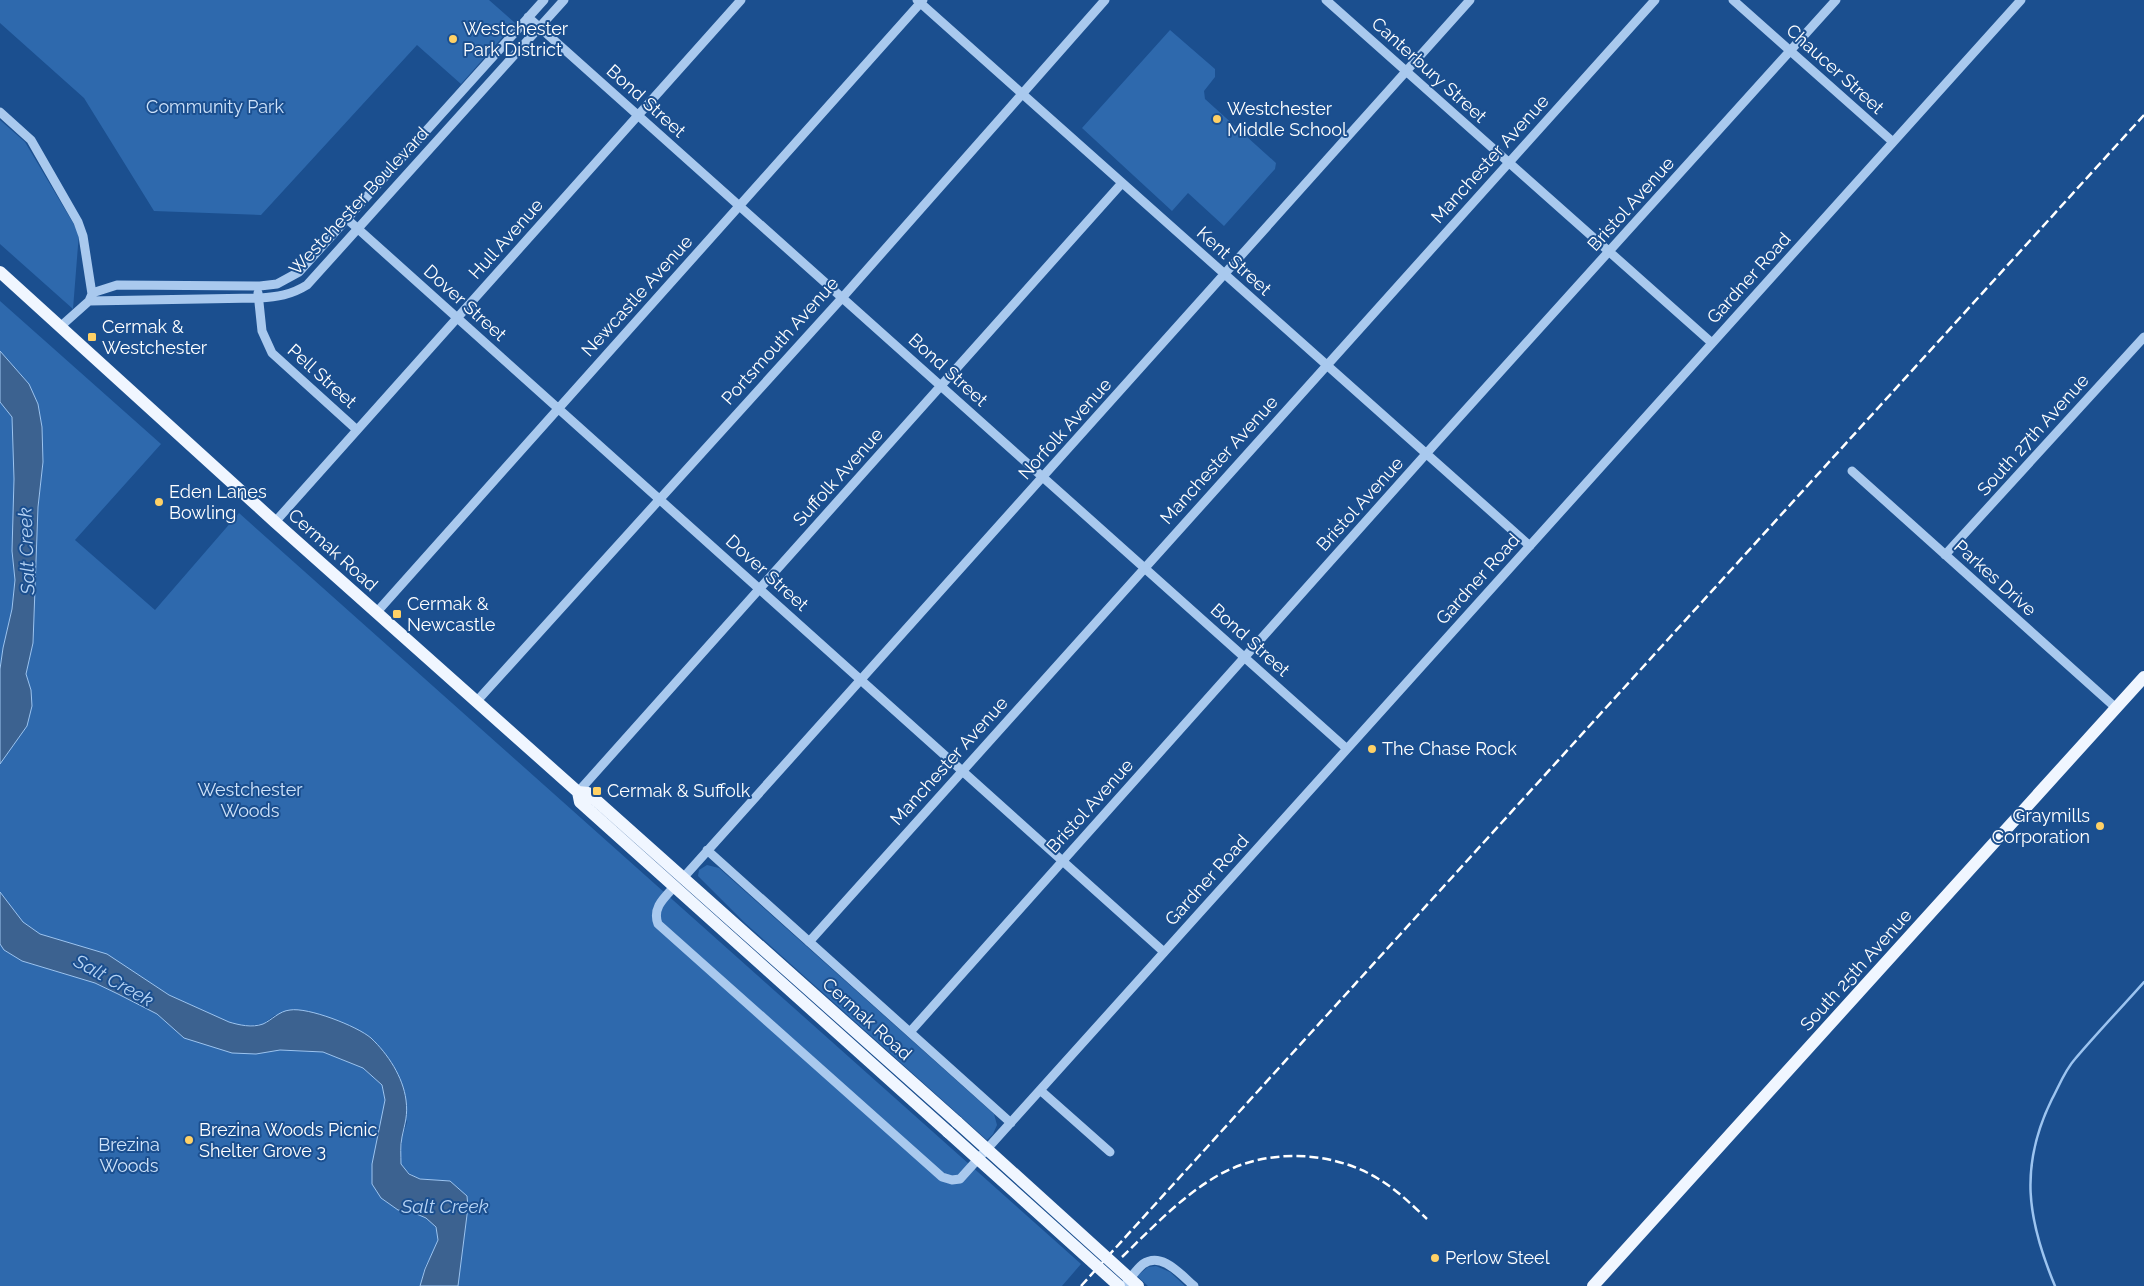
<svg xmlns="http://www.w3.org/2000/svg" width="2144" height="1286" font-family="Raleway,sans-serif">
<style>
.green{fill:#2e69ad}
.water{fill:#3c6290;stroke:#9cc4f0}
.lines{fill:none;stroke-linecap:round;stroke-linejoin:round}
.stream{stroke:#9cc4f0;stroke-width:2.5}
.minor{stroke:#a9c9ee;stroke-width:9}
.major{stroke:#f0f6ff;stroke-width:12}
.rail{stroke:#fff;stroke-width:2.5;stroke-dasharray:9 4;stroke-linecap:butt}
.major-bridge{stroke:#f0f6ff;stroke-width:12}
.poi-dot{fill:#ffd166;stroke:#1b4f8f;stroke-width:2}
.labels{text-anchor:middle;stroke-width:4;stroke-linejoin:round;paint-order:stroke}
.poi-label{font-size:18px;fill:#fff;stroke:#1b4f8f;text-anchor:start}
.street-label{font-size:18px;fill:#fff;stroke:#1b4f8f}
.park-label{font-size:18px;fill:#cfe3fa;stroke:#1b4f8f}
.water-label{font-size:19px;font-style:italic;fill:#b5d3f5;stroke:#1b4f8f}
</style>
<rect width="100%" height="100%" fill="#1b4f8f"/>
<!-- green -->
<path class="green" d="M0,0H489L515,23L461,84L417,45L261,215L154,211L84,98L0,23Z
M1170,30L1215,69V77L1204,91L1205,99L1276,163L1275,169L1224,226L1188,193L1172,211L1082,128Z
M0,120L25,142L79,233L73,309L0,244Z
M0,301L161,444L75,540L155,610L239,513L1081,1264L1062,1286H458L468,1207L450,1181C428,1180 416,1183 400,1164L402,1138L407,1122L370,1037L340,1021L275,1015L263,1024L253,1025H239L229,1022L169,995L131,970L40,934L23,922L0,892V764L27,726L31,690L26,674L33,643L38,507L43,462L42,427L38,404L29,384L0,351Z
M0,402L12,416L14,479L12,551L15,580L12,609L3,648L0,669Z
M707,865L719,868L994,1114L997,1125L993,1134L987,1140L745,923L698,876L699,870Z
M0,944L4,950L22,961L95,983L118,994L157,1014L184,1038L256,1054L280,1050L323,1052L363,1068L382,1085L385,1100L381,1126L398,1210C415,1212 439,1218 438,1239C437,1248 429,1259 425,1267C423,1273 422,1280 420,1286H0Z
M1156,1266L1170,1272L1185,1286H1148L1137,1276L1148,1267Z"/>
<!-- water -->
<path class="water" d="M0,351L29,384L38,404L42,427L43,462L38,507L33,643L26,674L31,690L32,706L27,726L0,764V669L3,648L12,609L15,580L12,551L14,479L12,417L0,402Z
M0,892L23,922L40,934L107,954L169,995L229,1022C239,1025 252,1028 263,1024C272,1020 279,1011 290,1010C308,1007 357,1026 371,1038C388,1054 403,1077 406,1100C408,1115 405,1123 402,1137C400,1146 401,1155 401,1164L409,1174L420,1179L450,1181L467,1196L468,1207L458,1286H420L425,1269L438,1240L436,1227L426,1218L412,1212L398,1210L381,1198L372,1184V1164L385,1100L382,1085L363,1068L323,1052L280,1050L256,1054L232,1053L184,1038L157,1014L118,994L95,983L22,961L4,950L0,944Z"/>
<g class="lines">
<!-- stream -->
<path class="stream" d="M2055,1286C2027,1219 2019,1166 2052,1099C2059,1086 2065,1070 2075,1059C2097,1033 2121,1008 2144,982"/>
<!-- minor -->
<path class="minor" d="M917,0L1530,546
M1326,0L1712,343
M1733,0L1893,142
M528,17L1347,749
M0,112L31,140L78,222L83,236L92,294L89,301L61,326
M347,219L1164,952
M92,293L117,285L260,286L277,284L299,272L544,0
M258,293L262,331L272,353L357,430
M89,301L259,298C277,297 291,295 307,285L564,0
M1852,471L2116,708
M275,522L741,0
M1945,555L2144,337
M376,613L923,0
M476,702L842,298L1105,0
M578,792L1122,183
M707,850L1011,1123
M683,878L1470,0
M674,887C664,898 652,908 658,924L942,1177L952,1180L960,1179L2021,0
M809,942L1655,0
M910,1032L1434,445L1836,0
M1040,1090L1110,1152
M1127,1282C1132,1276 1137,1269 1143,1264C1162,1251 1181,1275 1194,1286"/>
<!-- major -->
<path class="major" d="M0,272L275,522L578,792L580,802L948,1132
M578,792L588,793L957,1122
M1593,1286L2144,677"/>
<!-- rail -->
<path class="rail" d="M1122,1257C1151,1229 1182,1196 1217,1176C1265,1148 1330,1150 1377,1178C1396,1189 1411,1204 1427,1219
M1081,1286L2144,115"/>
<!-- major-bridge -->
<path class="major-bridge" d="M957,1122L1138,1286
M948,1132L1119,1286"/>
</g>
<!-- markers -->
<g class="poi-dot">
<circle cx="453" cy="39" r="5"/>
<circle cx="1217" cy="119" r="5"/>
<rect x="87" y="332" width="10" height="10" rx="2.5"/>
<circle cx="159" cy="502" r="5"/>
<rect x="392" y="609" width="10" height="10" rx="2.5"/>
<circle cx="1372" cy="749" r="5"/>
<rect x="592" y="786" width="10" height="10" rx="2.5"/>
<circle cx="2100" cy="826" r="5"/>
<circle cx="189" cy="1140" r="5"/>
<circle cx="1435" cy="1258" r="5"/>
</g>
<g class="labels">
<!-- poi labels -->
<g class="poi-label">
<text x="463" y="35">Westchester<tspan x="463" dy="21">Park District</tspan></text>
<text x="1227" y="115">Westchester<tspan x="1227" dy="21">Middle School</tspan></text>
<text x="102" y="333">Cermak &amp;<tspan x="102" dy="21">Westchester</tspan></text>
<text x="169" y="498">Eden Lanes<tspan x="169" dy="21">Bowling</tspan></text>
<text x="407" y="610">Cermak &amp;<tspan x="407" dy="21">Newcastle</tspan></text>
<text x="1382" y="755">The Chase Rock</text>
<text x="607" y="797">Cermak &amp; Suffolk</text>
<text x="2090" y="822" text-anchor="end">Graymills<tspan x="2090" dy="21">Corporation</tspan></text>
<text x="199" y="1136">Brezina Woods Picnic<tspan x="199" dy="21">Shelter Grove 3</tspan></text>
<text x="1445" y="1264">Perlow Steel</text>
</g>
<!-- street labels -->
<g class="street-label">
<text transform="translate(1835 69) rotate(42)" y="6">Chaucer Street</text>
<text transform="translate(1429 70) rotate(42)" y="6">Canterbury Street</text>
<text transform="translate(646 101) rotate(42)" y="6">Bond Street</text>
<text transform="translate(1490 159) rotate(-48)" y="6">Manchester Avenue</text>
<text transform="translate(359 201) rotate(-47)" y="6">Westchester Boulevard</text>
<text transform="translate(1631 204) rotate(-48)" y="6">Bristol Avenue</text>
<text transform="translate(506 239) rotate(-48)" y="6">Hull Avenue</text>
<text transform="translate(1234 261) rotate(42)" y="6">Kent Street</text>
<text transform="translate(1749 278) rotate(-48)" y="6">Gardner Road</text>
<text transform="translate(637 296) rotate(-48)" y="6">Newcastle Avenue</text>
<text transform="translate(465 303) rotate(42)" y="6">Dover Street</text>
<text transform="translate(780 341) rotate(-48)" y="6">Portsmouth Avenue</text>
<text transform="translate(948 370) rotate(42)" y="6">Bond Street</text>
<text transform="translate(322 376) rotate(42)" y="6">Pell Street</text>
<text transform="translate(1065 429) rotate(-48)" y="6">Norfolk Avenue</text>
<text transform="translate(2033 435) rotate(-48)" y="6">South 27th Avenue</text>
<text transform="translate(1219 460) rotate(-48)" y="6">Manchester Avenue</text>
<text transform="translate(838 477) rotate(-48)" y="6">Suffolk Avenue</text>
<text transform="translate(1360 504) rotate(-48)" y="6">Bristol Avenue</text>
<text transform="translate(333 550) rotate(42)" y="6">Cermak Road</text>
<text transform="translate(767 573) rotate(42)" y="6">Dover Street</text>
<text transform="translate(1995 578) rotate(42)" y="6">Parkes Drive</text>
<text transform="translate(1478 579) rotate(-48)" y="6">Gardner Road</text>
<text transform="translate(1250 640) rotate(42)" y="6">Bond Street</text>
<text transform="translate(949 761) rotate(-48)" y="6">Manchester Avenue</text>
<text transform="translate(1090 806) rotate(-48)" y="6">Bristol Avenue</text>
<text transform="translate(1207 880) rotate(-48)" y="6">Gardner Road</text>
<text transform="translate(1856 970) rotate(-48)" y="6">South 25th Avenue</text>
<text transform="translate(867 1019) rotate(42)" y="6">Cermak Road</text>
</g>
<!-- park labels -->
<g class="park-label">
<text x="215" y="113">Community Park</text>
<text x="250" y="796">Westchester<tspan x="250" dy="21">Woods</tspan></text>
<text x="129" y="1151">Brezina<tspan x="129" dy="21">Woods</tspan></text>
</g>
<!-- water labels -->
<g class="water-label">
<text transform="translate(26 551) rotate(-92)" y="7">Salt Creek</text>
<text transform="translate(114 980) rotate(29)" y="7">Salt Creek</text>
<text x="445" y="1213">Salt Creek</text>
</g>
</g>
</svg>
